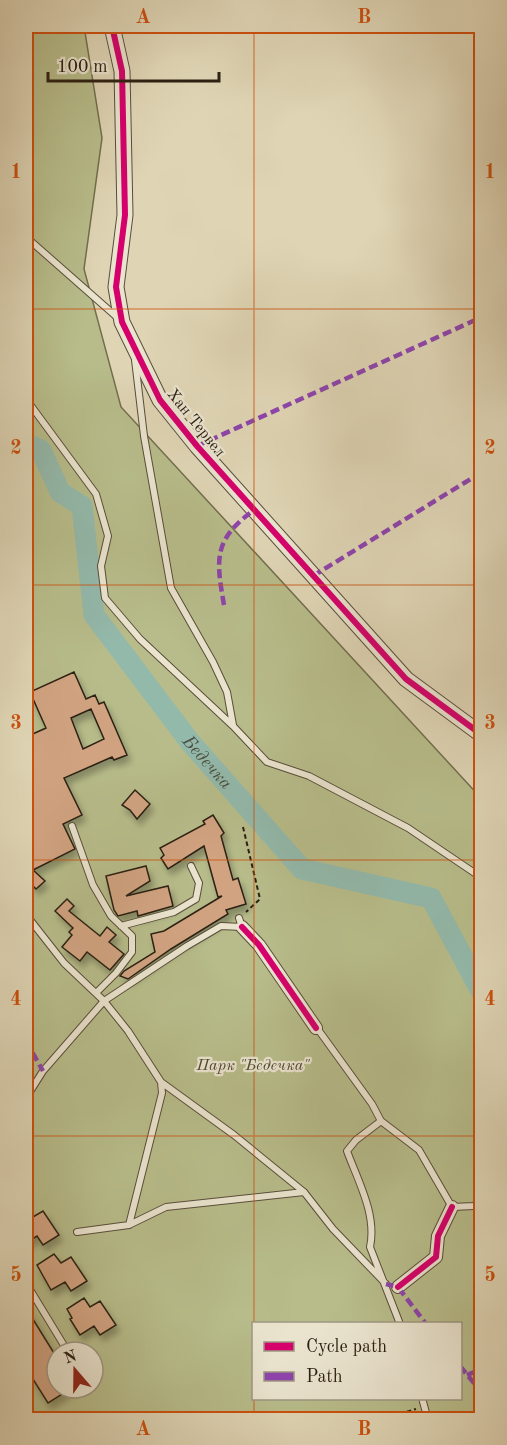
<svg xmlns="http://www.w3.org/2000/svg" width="507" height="1445" font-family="'Old Standard TT',serif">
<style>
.green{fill:#b7bc8a;stroke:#726e4e;stroke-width:1.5;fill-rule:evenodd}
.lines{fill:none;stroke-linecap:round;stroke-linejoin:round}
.river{stroke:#93b9ab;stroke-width:21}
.building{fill:#d1a381;stroke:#2c2012;stroke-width:1.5;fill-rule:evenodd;filter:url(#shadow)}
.service-casing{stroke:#594d3b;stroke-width:8}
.minor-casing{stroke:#594d3b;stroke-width:14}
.tertiary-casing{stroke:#594d3b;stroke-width:17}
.path{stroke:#2c2012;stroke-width:2;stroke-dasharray:4.5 3;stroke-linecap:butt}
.service{stroke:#eae4cf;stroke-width:6}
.minor{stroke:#eae4cf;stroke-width:12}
.tertiary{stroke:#eae4cf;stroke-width:15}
.quiet{stroke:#8e44ad;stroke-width:4.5;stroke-dasharray:9 4.5;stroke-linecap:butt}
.cycleway-casing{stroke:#eae4cf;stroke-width:10}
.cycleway{stroke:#d6006c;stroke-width:6}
.grid{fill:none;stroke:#cc500d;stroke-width:1.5;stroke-opacity:0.55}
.labels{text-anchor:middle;stroke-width:4.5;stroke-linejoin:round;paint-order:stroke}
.street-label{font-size:16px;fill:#2c2012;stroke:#eae4cf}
.park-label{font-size:16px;font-style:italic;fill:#4f4730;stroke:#eae4cf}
.water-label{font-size:18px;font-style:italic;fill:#4b4e40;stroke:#eae4cf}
.neatline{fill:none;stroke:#cc500d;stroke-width:2}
.grid-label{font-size:20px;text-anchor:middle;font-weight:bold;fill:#cc500d}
</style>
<defs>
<filter id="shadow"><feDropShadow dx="3.5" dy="6" stdDeviation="3" flood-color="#0004"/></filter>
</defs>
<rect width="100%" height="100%" fill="#dfd5b5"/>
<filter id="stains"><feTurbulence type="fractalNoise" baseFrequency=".00333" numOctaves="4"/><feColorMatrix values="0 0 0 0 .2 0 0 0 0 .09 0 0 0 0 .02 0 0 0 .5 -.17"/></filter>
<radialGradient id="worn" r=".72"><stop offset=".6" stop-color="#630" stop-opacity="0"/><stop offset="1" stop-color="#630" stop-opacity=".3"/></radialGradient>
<!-- green -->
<path class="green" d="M26,26H84L102,138L84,269L121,407L481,798L482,1419L33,1420L26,1408ZM254,1324H460V1398H254ZM57,1352H93V1388H57Z"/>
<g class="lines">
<!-- river -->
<path class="river" id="s1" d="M26,444L41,450L60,492L82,506L94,615L190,742L302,869L431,898L482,993"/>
</g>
<!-- building -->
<path class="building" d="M74,672L86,699L95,695L99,704L104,702L127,755L114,760L112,757L64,778L82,815L63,824L75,849L33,870L45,881L36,889L26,879V777L32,774L26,760V737L46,728L30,692ZM91,709L104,739L83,749L71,718Z
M135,790L150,804L137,819L130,810L122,805Z
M213,815L224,833L221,836L233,880L238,878L246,904L226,910L228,914L171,949L128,979L120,976L124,971L155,952L151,934L164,931L222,896L218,897L204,846L168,869L161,858L164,855L160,848L205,824L203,821Z
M146,866L150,881L126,896L168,886L173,906L138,916L137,911L118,916L114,910L106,876Z
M67,899L74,906L69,911L100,936L107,927L116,935L109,942L124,954L110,970L87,952L80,961L62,947L72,935L69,932L73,928L55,911Z
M26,1206L33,1217L43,1211L59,1235L43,1245L37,1236L26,1243Z
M54,1254L61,1263L71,1257L87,1281L71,1291L65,1282L51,1290L37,1265Z
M84,1298L90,1307L100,1301L116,1325L100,1335L94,1326L80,1335L70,1319L72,1318L67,1309Z
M26,1308L57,1358V1388H72L48,1403L26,1368Z"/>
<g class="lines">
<defs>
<path id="service" d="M26,237L118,318
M135,360L144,436L171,588L213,662L227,692L233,725
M26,399L96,494L108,536L101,566L105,598L140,639L233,726L267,762L309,776L408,828L482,878
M72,826L93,885L111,916L132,936V952L116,973L96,993
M26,909L31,921L64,963L104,1001L128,1031L161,1082L234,1135L304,1192L333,1229L386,1284
M121,926L174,912L196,899L199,883L191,866
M317,1028L372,1104L381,1121L419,1150L452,1207L474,1206L482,1199
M26,1098L43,1071L104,1001L187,946L221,926L242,927L239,918
M381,1121L356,1140L347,1151C358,1181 377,1215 370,1247L400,1324
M129,1225L162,1093L161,1082
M77,1232L129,1225L166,1207L304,1192
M26,1283L68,1352
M422,1398L428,1420"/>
<path id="minor" d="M242,927L259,945L316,1028
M398,1287L436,1257L438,1236L452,1207"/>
<path id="tertiary" d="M112,26L122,71L125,215L116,287L122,322L160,400L197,446L406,679L482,735"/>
</defs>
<!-- service casing -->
<use href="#service" class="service-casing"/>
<!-- minor casing -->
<use href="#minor" class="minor-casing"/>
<!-- tertiary casing -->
<use href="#tertiary" class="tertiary-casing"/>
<!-- path -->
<path class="path" d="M26,37L35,26
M243,827L260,899L246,912
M378,1420L416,1409"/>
<!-- service -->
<use href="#service" class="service"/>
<!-- minor -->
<use href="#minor" class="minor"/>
<!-- tertiary -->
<use href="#tertiary" class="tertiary"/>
<!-- quiet -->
<path class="quiet" d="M197,446L482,317
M313,576L482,472
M224,605C216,559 213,540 254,510
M26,1041L43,1071
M386,1284L398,1287L426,1324
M460,1366L482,1393
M467,1375L482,1369"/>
<defs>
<path id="cycleway" d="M112,26L122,71L125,215L116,287L122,322L160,400L197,446L406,679L482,735
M242,927L259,945L316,1028
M398,1287L436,1257L438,1236L452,1207"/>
</defs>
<!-- cycleway casing -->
<use href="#cycleway" class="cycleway-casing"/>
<!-- cycleway -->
<use href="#cycleway" class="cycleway"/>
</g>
<!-- grid -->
<path class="grid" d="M254,26V1324M26,309H482M26,585H482M26,860H482M26,1136H482M254,1324V1398M254,1398V1420"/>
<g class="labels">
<!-- street labels -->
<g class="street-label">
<text transform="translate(197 422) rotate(51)" y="6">Хан Тервел</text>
</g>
<!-- park labels -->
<g class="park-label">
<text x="253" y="1070">Парк "Бедечка"</text>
</g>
<!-- water labels -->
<g class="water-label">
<text dy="6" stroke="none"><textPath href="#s1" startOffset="384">Бедечка</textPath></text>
</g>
</g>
<!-- margin -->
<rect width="507" height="1445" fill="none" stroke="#dfd5b5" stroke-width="66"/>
<!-- legend -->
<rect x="252" y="1322" width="210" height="78" fill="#eae4cf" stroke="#9e9683" stroke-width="1.5"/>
<rect x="264" y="1342" width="30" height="9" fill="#d6006c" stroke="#9e9683" stroke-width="1.5"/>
<text x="306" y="1352" font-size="18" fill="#2c2012">Cycle path</text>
<rect x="264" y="1372" width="30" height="9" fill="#8e44ad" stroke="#9e9683" stroke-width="1.5"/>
<text x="306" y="1382" font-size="18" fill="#2c2012">Path</text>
<!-- north arrow -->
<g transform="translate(75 1370) rotate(340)"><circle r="28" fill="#eae4cf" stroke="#9e9683" stroke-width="1.5"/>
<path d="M0-4.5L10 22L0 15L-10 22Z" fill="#8f2418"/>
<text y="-9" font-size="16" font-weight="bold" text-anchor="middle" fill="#2c2012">N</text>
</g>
<!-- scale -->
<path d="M48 72v9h171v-9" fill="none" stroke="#2c2012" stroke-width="3"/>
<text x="57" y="72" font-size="18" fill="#2c2012" stroke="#eae4cf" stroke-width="4.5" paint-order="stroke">100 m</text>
<rect x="33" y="33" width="441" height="1379" class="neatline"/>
<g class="grid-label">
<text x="143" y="23">A</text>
<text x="364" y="23">B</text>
<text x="16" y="178">1</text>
<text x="490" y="178">1</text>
<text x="16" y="454">2</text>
<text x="490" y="454">2</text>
<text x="16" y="729">3</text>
<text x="490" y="729">3</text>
<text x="16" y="1005">4</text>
<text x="490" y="1005">4</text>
<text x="16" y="1281">5</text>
<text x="490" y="1281">5</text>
<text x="143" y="1435">A</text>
<text x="364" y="1435">B</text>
</g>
<rect width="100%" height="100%" filter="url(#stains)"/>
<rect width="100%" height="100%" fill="url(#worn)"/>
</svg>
